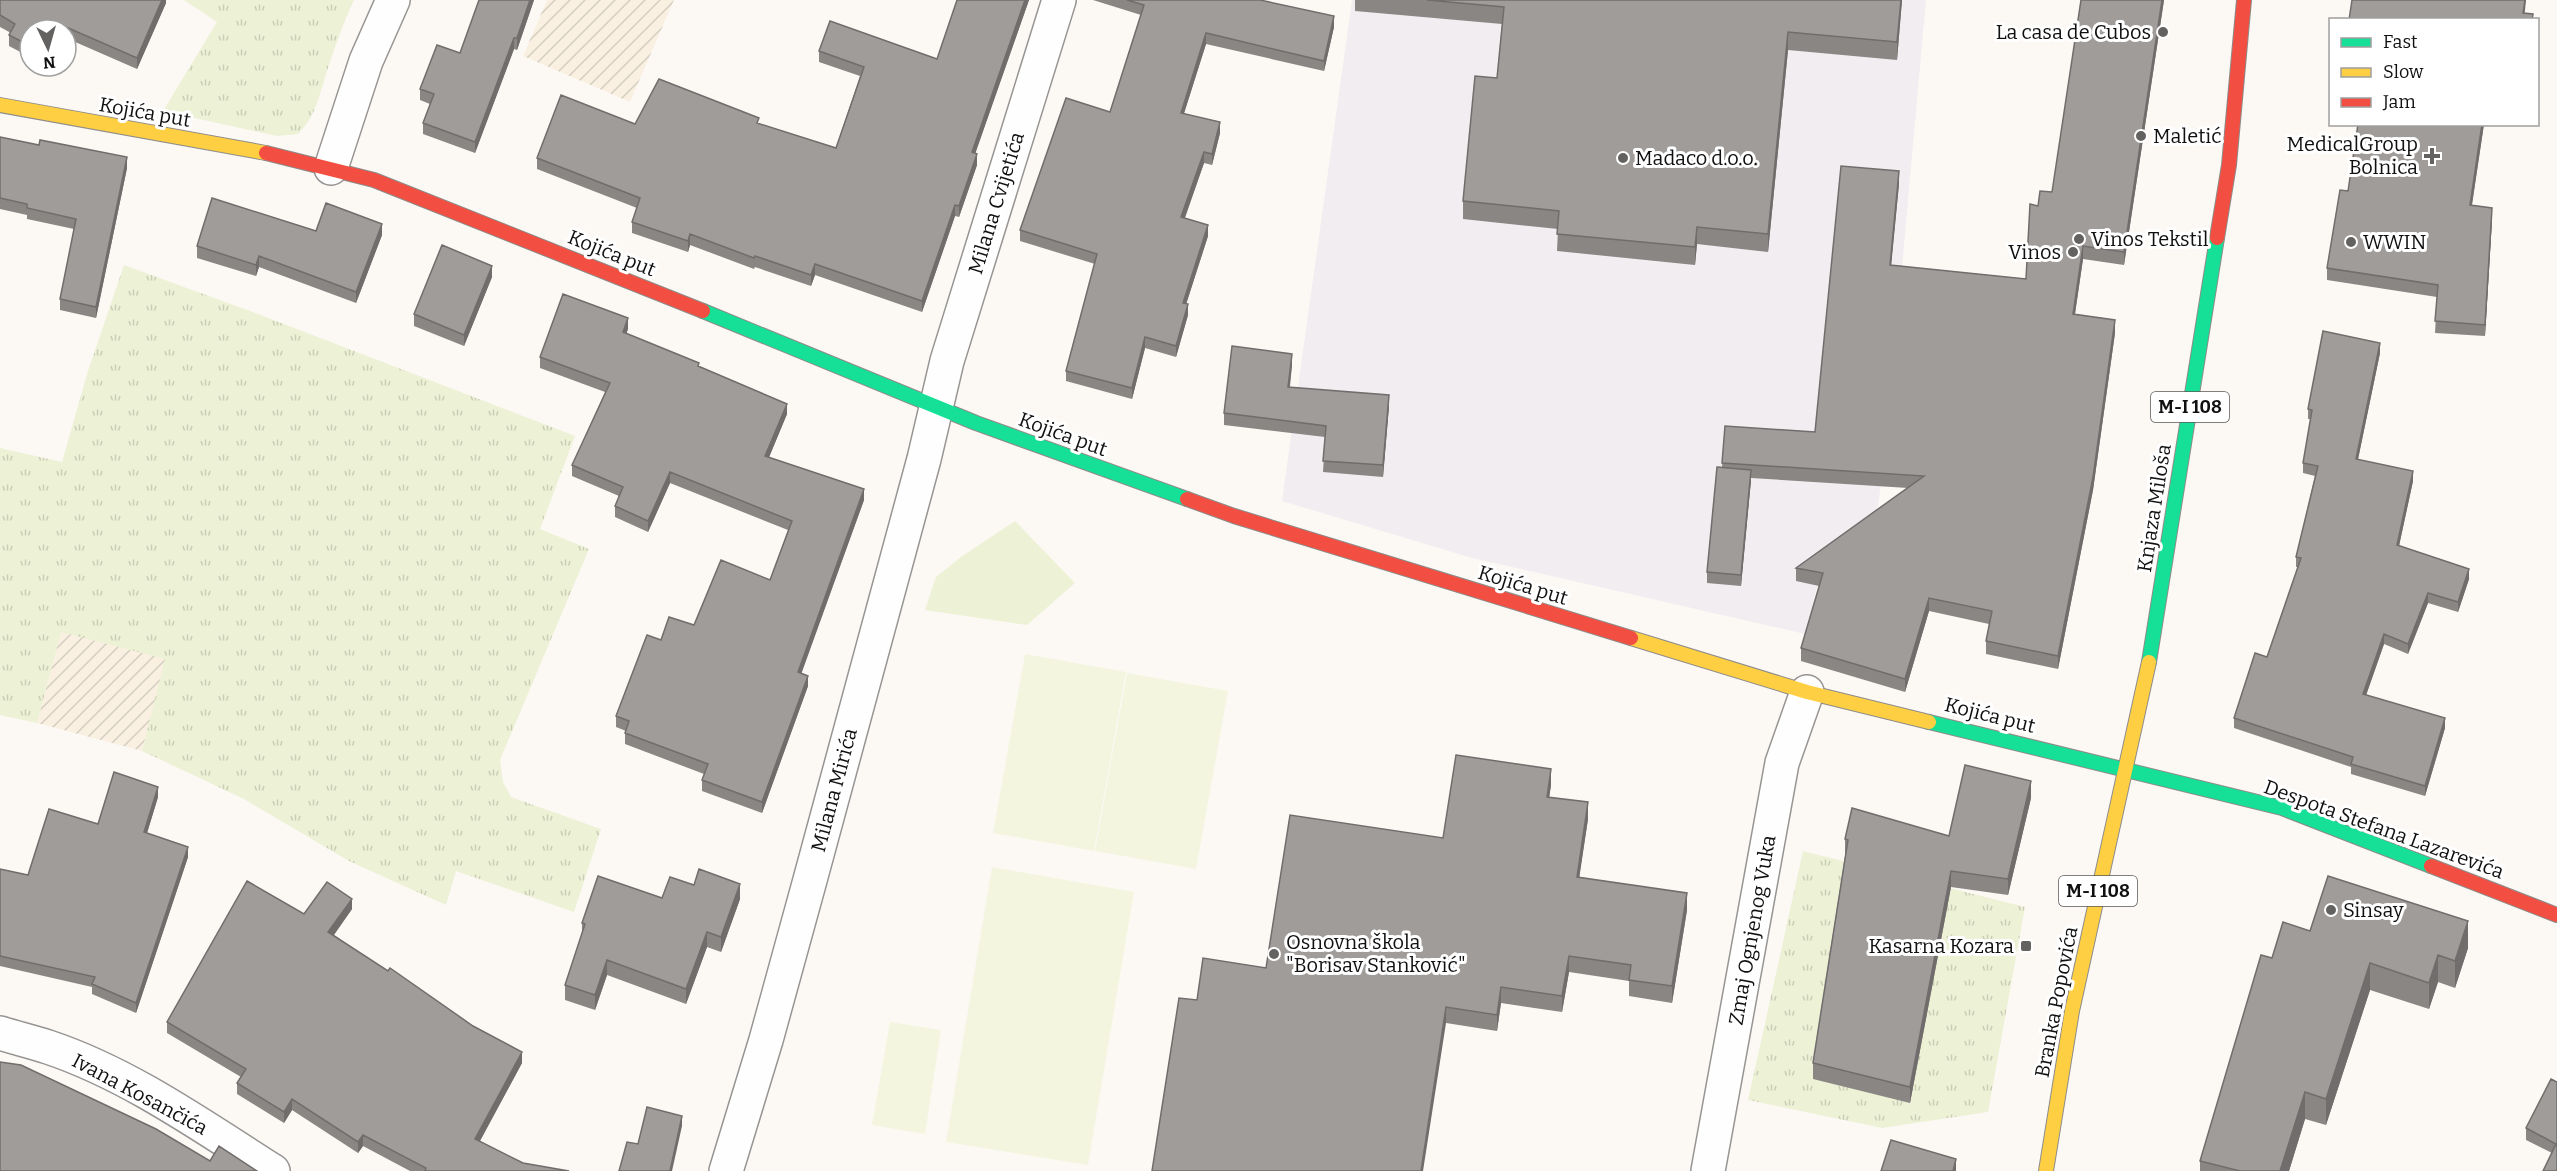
<svg xmlns="http://www.w3.org/2000/svg" width="2557" height="1171" font-family="Bitter,serif">
<style>
.industrial{fill:#f2edf1}
.farmland{fill:url(#farmland-furrows)}
.grass{fill:url(#grass-tufts)}
.park{fill:#edf1d5}
.pitch{fill:#f4f5df}
.lines{fill:none;stroke-linecap:round;stroke-linejoin:round}
.street-casing{stroke:#969593;stroke-width:36}
.fast-casing{stroke:#8d8c8a;stroke-width:16}
.slow-casing{stroke:#8d8c8a;stroke-width:16}
.jam-casing{stroke:#8d8c8a;stroke-width:16}
.street{stroke:#fffefe;stroke-width:33}
.fast{stroke:#16e098;stroke-width:14}
.slow{stroke:#ffcf43;stroke-width:14}
.jam{stroke:#f24e42;stroke-width:14}
.wall{fill:#8a8684}
.shaded-wall{fill:#706d6c}
.building{fill:#a09c9a;stroke:#706d6c;stroke-width:1.5}
.poi-dot{fill:#636260;stroke:#fff;stroke-width:2}
.labels{text-anchor:middle;stroke-width:6;stroke-linejoin:round;paint-order:stroke}
.shield{fill:#fff;stroke:#585858;stroke-width:1.5}
.shield-label{font-size:18px;font-weight:bold;fill:#101010}
.poi-label{font-size:20px;fill:#101010;stroke:#fff;text-anchor:start}
.street-label{font-size:20px;fill:#101010;stroke:#fff}
</style>
<defs>
<pattern id="farmland-furrows" width="10" height="10" patternUnits="userSpaceOnUse" patternTransform="scale(1.5)"><rect width="10" height="10" fill="#f9f0e1"/><path d="M-1 1l2-2M0 10L10 0M9 11l2-2" fill="none" stroke="#d4cdc0"/></pattern>
<pattern id="grass-tufts" width="24" height="20" patternUnits="userSpaceOnUse" patternTransform="scale(1.5)"><rect width="24" height="20" fill="#edf1d5"/><path d="M3 7l-1-3M5 7V3M7 7l1-3M15 17l-1-3M17 17v-4M19 17l1-3" fill="none" stroke="#caceb6"/></pattern>
</defs>
<rect width="100%" height="100%" fill="#fcf9f5"/>
<!-- industrial -->
<path class="industrial" d="M1352,0H1926L1887,435L1875,532L1827,549L1805,634L1472,558L1282,501Z"/>
<!-- farmland -->
<path class="farmland" d="M547,0H674L630,102L523,56Z
M61,631L166,659L142,751L37,723Z"/>
<!-- grass -->
<path class="grass" d="M184,0H354C343,23 335,47 327,71C319,96 316,116 298,134L277,136L163,111L217,22Z
M124,265L258,314L575,436L540,529L589,549L500,760L503,782L511,797L601,829L574,912L456,871L446,905L349,861L244,799L142,751L165,659L61,632L37,723L0,715V448L62,462L88,371Z
M1803,851L2025,907L1988,1112L1882,1128L1748,1100Z"/>
<!-- park -->
<path class="park" d="M1015,521L1075,583L1027,625L925,610L936,577L961,557Z"/>
<!-- pitch -->
<path class="pitch" d="M1025,654L1126,672L1094,851L993,833Z
M1127,673L1228,691L1196,869L1095,851Z
M992,867L1134,892L1088,1165L946,1142Z
M890,1022L941,1030L925,1134L872,1125Z"/>
<g class="lines">
<defs>
<path id="street" d="M331,168L366,61L393,0
M0,1033C16,1038 33,1042 48,1047C129,1074 202,1126 273,1171
M726,1171L766,1040L810,880L924,459L947,361L1059,0
M1708,1171L1782,763L1807,692"/>
<path id="fast" d="M703,311L976,423L1187,499
M2149,662L2217,238
M1929,722L2282,808L2431,866"/>
<path id="slow" d="M0,105L266,153
M1631,638L1807,692L1929,722
M2046,1171L2072,1011L2149,662"/>
<path id="jam" d="M266,153L374,180L703,311
M2217,238L2229,165L2244,0
M1187,499L1234,516L1631,638
M2431,866L2557,915"/>
</defs>
<!-- street casing -->
<use href="#street" class="street-casing"/>
<!-- fast casing -->
<use href="#fast" class="fast-casing"/>
<!-- slow casing -->
<use href="#slow" class="slow-casing"/>
<!-- jam casing -->
<use href="#jam" class="jam-casing"/>
<!-- street -->
<use href="#street" class="street"/>
<!-- fast -->
<use href="#fast" class="fast"/>
<!-- slow -->
<use href="#slow" class="slow"/>
<!-- jam -->
<use href="#jam" class="jam"/>
</g>
<!-- wall -->
<path class="wall" d="M0,0H166V3L137,69L66,38L30,30V57L9,46V35L11,33L0,27Z
M479,0H534L517,50L514,49L475,153L423,134V123L430,104L420,100V89L460,53Z
M957,0H1029L975,153L977,165L959,217L955,216L922,312L815,275L811,286L755,267L754,269L690,245L688,252L632,233V222L637,208L537,169V158L635,124H759L836,148L860,76L819,62V51L937,59Z
M1093,0H1260L1334,27L1324,71L1206,44L1184,113L1220,133L1212,165L1204,163L1185,218L1208,236L1186,304L1188,315L1176,357L1145,348L1132,399L1066,381V371L1095,264L1020,241V230L1110,112L1141,15Z
M1355,0H1902L1897,60L1788,50L1768,252L1697,244L1695,265L1557,251L1558,229L1463,219V201L1497,78L1502,24L1355,11Z
M2081,0H2164L2124,265L2083,259L2075,314L2115,333L2093,490L2058,669L1986,654V641L1989,624L1929,611L1905,692L1801,661V648L1819,586L1796,581V568L1908,488L1751,478L1741,586L1707,583V572L1722,467L1725,426L1815,432L1899,184L1891,265L2026,279L2038,206L2052,192Z
M2358,124H2484L2472,205L2492,220L2485,336L2435,333L2437,297L2327,280V268L2348,191Z
M0,137L127,168L96,318L60,310V299L74,229L27,219V215L0,209Z
M316,231L382,235L356,303L259,267L256,276L197,258V246Z
M492,277L464,346L414,326V314Z
M628,329L626,334L699,367L787,414L769,457L864,500L801,673L808,686L762,813L702,791V780L704,774L625,744V733L626,731L616,727V716L661,640L694,625L770,580L788,530L670,483L648,532L615,517V506L619,496L572,476V465L605,392L540,368V357Z
M2380,353L2358,459L2413,481L2399,546L2469,579L2458,612L2428,603L2408,654L2384,644L2366,695L2445,728L2425,796L2351,774V767L2234,728V718L2267,657L2298,567H2296V557L2315,476L2303,473V463L2311,419H2308V409Z
M1292,365L1290,387L1389,406L1383,477L1323,472L1325,437L1224,425V413Z
M1551,785L1549,797L1588,819L1579,877L1687,910L1672,1003L1629,996V981L1569,972L1562,1012L1501,1003L1497,1031L1446,1023L1197,1000L1266,968L1443,838Z
M158,797L147,833L188,857L136,1013L92,994V987L0,966V869L28,875L98,824Z
M2031,798L2008,895L1951,887L1910,1103L1813,1079V1063L1845,856V839L1949,836Z
M694,885L740,899L721,952L707,947L686,1004L607,975L595,1010L565,1000V985L582,934V923L662,898Z
M352,909L334,935L522,1063L480,1141L523,1163L569,1171H410L363,1146L358,1153L292,1110L284,1123L237,1094V1083L241,1077L167,1033V1022L304,914Z
M2310,931L2468,948L2455,988L2438,982L2429,1009L2370,990L2326,1125L2305,1119L2289,1171H2200V1161L2272,958Z
M2557,1082V1171L2552,1153L2526,1140V1128Z"/>
<!-- shaded-wall -->
<path class="shaded-wall" d="M162,0H166V3L137,69V58Z
M530,0H534L517,50V38Z
M1025,0H1029L972,163V152Z
M1901,0H1902L1897,60V42Z
M2162,0H2164L2124,265V252Z
M2525,0H2526L2524,20L2523,13Z
M1334,16V27L1324,71V61Z
M1788,32V50L1768,252V234Z
M1206,33V44L1181,123V113Z
M514,38V49L475,153V142Z
M1220,122V133L1212,165V154Z
M2482,124H2484L2470,217V205Z
M1204,152V163L1181,228V217Z
M977,154V165L959,217V206Z
M127,157V168L96,318V307Z
M1899,171V184L1890,278V265Z
M955,205V216L922,312V301Z
M2492,208V220L2485,336V325Z
M382,224V235L356,303V292Z
M1208,225V236L1183,314V303Z
M1697,227V244L1695,265V247Z
M690,234V245L688,252V241Z
M2083,246V259L2073,327V314Z
M259,256V267L256,276V265Z
M815,264V275L811,286V275Z
M492,266V277L464,346V335Z
M1188,304V315L1176,357V346Z
M628,318V329L623,343V332Z
M2115,320V333L2093,490L2058,669V656Z
M1145,337V348L1132,399V388Z
M2380,343V353L2356,469V459Z
M1292,354V365L1288,398V387Z
M1389,395V406L1383,477V465Z
M787,404V414L765,467V456Z
M1751,470V481L1741,586V575Z
M2413,471V481L2397,555V545Z
M670,472V483L648,532V521Z
M864,489V500L798,683V672Z
M2469,569V579L2458,612V602Z
M2428,593V603L2408,654V644Z
M1929,598V611L1905,692V679Z
M2384,634V644L2363,704V694Z
M808,676V686L762,813V802Z
M2445,718V728L2425,796V786Z
M1551,769V785L1547,813V797Z
M2031,781V798L2008,895V879Z
M158,787V797L144,843V832Z
M1588,802V819L1577,893V877Z
M188,847V857L136,1013V1003Z
M1951,871V887L1910,1103V1087Z
M740,884V899L721,952V937Z
M1687,893V910L1672,1003V986Z
M352,899V909L328,943V932Z
M2468,921V948L2455,988V961Z
M707,932V947L686,1004V989Z
M2438,955V982L2429,1009V983Z
M1569,956V972L1562,1012V996Z
M607,960V975L595,1010V995Z
M2370,963V990L2326,1125V1099Z
M1501,987V1003L1497,1031V1015Z
M1446,1007V1023L1423,1171H1421Z
M522,1052V1063L475,1150V1139Z
M2305,1092V1119L2289,1171H2280Z
M292,1099V1110L284,1123V1112Z
M682,1116V1126L672,1171H670Z
M363,1135V1146L358,1153V1142Z
M1956,1159V1171H1953Z"/>
<!-- building -->
<path class="building" d="M0,0H162L137,58L66,27L65,30H30V46L9,35L15,24L0,15Z
M479,0H530L517,38H514L475,142L423,123L434,94L420,89L437,45L460,53Z
M957,0H1025L972,152L977,154L959,206L955,205L922,301L815,264L811,275L755,256L754,258L690,234L688,241L632,222L640,198L537,158L561,95L635,124L659,79L759,118L757,123L836,148L864,67L819,51L830,21L937,59Z
M1127,0H1260L1334,16L1324,61L1206,33L1181,113L1220,122L1212,154L1204,152L1181,217L1208,225L1183,303L1188,304L1176,346L1145,337L1132,388L1066,371L1097,254L1020,230L1066,98L1110,112L1144,5Z
M1427,0H1901L1897,42L1788,32L1768,234L1697,227L1695,247L1557,234L1559,211L1463,201L1475,76L1497,78L1504,7Z
M2081,0H2162L2124,252L2083,246L2073,314L2115,320L2093,477L2058,656L1986,641L1992,611L1929,598L1905,679L1801,648L1823,573L1796,568L1924,476L1722,463L1725,426L1815,432L1841,166L1899,171L1890,265L2026,279L2030,204L2038,206L2040,191L2052,192Z
M2352,0H2525L2523,13L2533,14L2532,20H2349Z
M2358,124H2482L2470,205L2492,208L2485,325L2435,321L2438,285L2327,268L2340,190L2348,191Z
M0,137L39,145L40,140L127,157L96,307L60,299L76,219L27,208V204L0,198Z
M212,198L316,231L326,203L382,224L356,292L259,256L256,265L197,246Z
M442,245L492,266L464,335L414,314Z
M563,294L628,318L623,332L699,363L698,366L787,404L765,456L864,489L798,672L808,676L762,802L702,780L708,764L625,733L629,721L616,716L647,635L661,640L669,617L694,625L721,560L770,580L792,521L670,472L648,521L615,506L623,487L572,465L610,383L540,357Z
M2323,331L2380,343L2356,459L2413,471L2397,545L2469,569L2458,602L2428,593L2408,644L2384,634L2363,694L2445,718L2425,786L2351,764L2353,757L2234,718L2255,653L2267,657L2301,558L2296,557L2318,466L2303,463L2312,410L2308,409Z
M1232,346L1292,354L1288,387L1389,395L1383,465L1323,461L1326,426L1224,413Z
M1717,467L1751,470L1741,575L1707,572Z
M1456,755L1551,769L1547,797L1588,802L1577,877L1687,893L1672,986L1629,980L1631,965L1569,956L1562,996L1501,987L1497,1015L1446,1007L1421,1171H1152L1179,998L1197,1000L1203,958L1266,968L1290,815L1443,838Z
M1965,765L2031,781L2008,879L1951,871L1910,1087L1813,1063L1848,840L1845,839L1852,808L1949,836Z
M114,772L158,787L144,832L188,847L136,1003L92,984L95,977L0,956V957V869L28,875L49,809L98,824Z
M699,869L740,884L721,937L707,932L686,989L607,960L595,995L565,985L585,924L582,923L598,876L662,898L670,877L694,885Z
M2328,876L2468,921L2455,961L2438,955L2429,983L2370,963L2326,1099L2305,1092L2280,1171H2240L2200,1161L2261,955L2272,958L2283,922L2310,931Z
M247,881L304,914L327,882L352,899L328,932L388,971L390,968L473,1026L522,1052L475,1139L523,1163L569,1171H425L426,1168L363,1135L358,1142L292,1099L284,1112L237,1083L246,1069L167,1022Z
M0,1062L21,1065L156,1129L210,1161L219,1146L257,1171H0Z
M2551,1079L2557,1082V1171H2543L2556,1144L2526,1128Z
M647,1107L682,1116L670,1171H619L627,1142L638,1144Z
M1891,1140L1956,1159L1953,1171H1881Z"/>
<!-- markers -->
<g class="poi-dot">
<circle cx="2163" cy="32" r="6"/>
<circle cx="2141" cy="136" r="6"/>
<path d="M2429 147h6v6h6v6h-6v6h-6v-6h-6v-6h6z"/>
<circle cx="1623" cy="158" r="6"/>
<circle cx="2079" cy="239" r="6"/>
<circle cx="2351" cy="242" r="6"/>
<circle cx="2073" cy="252" r="6"/>
<circle cx="2331" cy="910" r="6"/>
<rect x="2020" y="940" width="12" height="12" rx="3"/>
<circle cx="1274" cy="954" r="6"/>
</g>
<g class="labels">
<!-- shield labels -->
<g class="shield">
<rect x="2151" y="392" width="78" height="30" rx="4.5"/>
<rect x="2059" y="876" width="78" height="30" rx="4.5"/>
</g>
<g class="shield-label">
<text x="2190" y="413">M-I 108</text>
<text x="2098" y="897">M-I 108</text>
</g>
<!-- poi labels -->
<g class="poi-label">
<text x="2151" y="39" text-anchor="end">La casa de Cubos</text>
<text x="2153" y="143">Maletić</text>
<text x="2418" y="151" text-anchor="end">MedicalGroup<tspan x="2418" dy="23">Bolnica</tspan></text>
<text x="1635" y="165">Madaco d.o.o.</text>
<text x="2091" y="246">Vinos Tekstil</text>
<text x="2363" y="249">WWIN</text>
<text x="2061" y="259" text-anchor="end">Vinos</text>
<text x="2343" y="917">Sinsay</text>
<text x="1286" y="949">Osnovna škola<tspan x="1286" dy="23">"Borisav Stanković"</tspan></text>
<text x="2014" y="953" text-anchor="end">Kasarna Kozara</text>
</g>
<!-- street labels -->
<g class="street-label">
<text transform="translate(145 112) rotate(10)" y="7">Kojića put</text>
<text transform="translate(996 203) rotate(-73)" y="7">Milana Cvijetića</text>
<text transform="translate(612 253) rotate(22)" y="7">Kojića put</text>
<text transform="translate(1063 434) rotate(20)" y="7">Kojića put</text>
<text transform="translate(2154 508) rotate(-81)" y="7">Knjaza Miloša</text>
<text transform="translate(1523 585) rotate(17)" y="7">Kojića put</text>
<text transform="translate(1990 715) rotate(14)" y="7">Kojića put</text>
<text transform="translate(834 790) rotate(-75)" y="7">Milana Mirića</text>
<text transform="translate(2384 829) rotate(20)" y="7">Despota Stefana Lazarevića</text>
<text transform="translate(1752 930) rotate(-80)" y="7">Zmaj Ognjenog Vuka</text>
<text transform="translate(2056 1002) rotate(-79)" y="7">Branka Popovića</text>
<text transform="translate(140 1094) rotate(28)" y="7">Ivana Kosančića</text>
</g>
</g>
<!-- legend -->
<rect x="2329" y="18" width="210" height="108" fill="#ffffff" stroke="#9f9f9f" stroke-width="1.5"/>
<rect x="2341" y="38" width="30" height="9" fill="#16e098" stroke="#9f9f9f" stroke-width="1.5"/>
<text x="2383" y="48" font-size="18" fill="#101010">Fast</text>
<rect x="2341" y="68" width="30" height="9" fill="#ffcf43" stroke="#9f9f9f" stroke-width="1.5"/>
<text x="2383" y="78" font-size="18" fill="#101010">Slow</text>
<rect x="2341" y="98" width="30" height="9" fill="#f24e42" stroke="#9f9f9f" stroke-width="1.5"/>
<text x="2383" y="108" font-size="18" fill="#101010">Jam</text>
<!-- north arrow -->
<g transform="translate(48 48) rotate(175)"><circle r="28" fill="#ffffff" stroke="#9f9f9f" stroke-width="1.5"/>
<path d="M0-4.5L10 22L0 15L-10 22Z" fill="#636260"/>
<text y="-9" font-size="16" font-weight="bold" text-anchor="middle" fill="#101010">N</text>
</g>
</svg>
